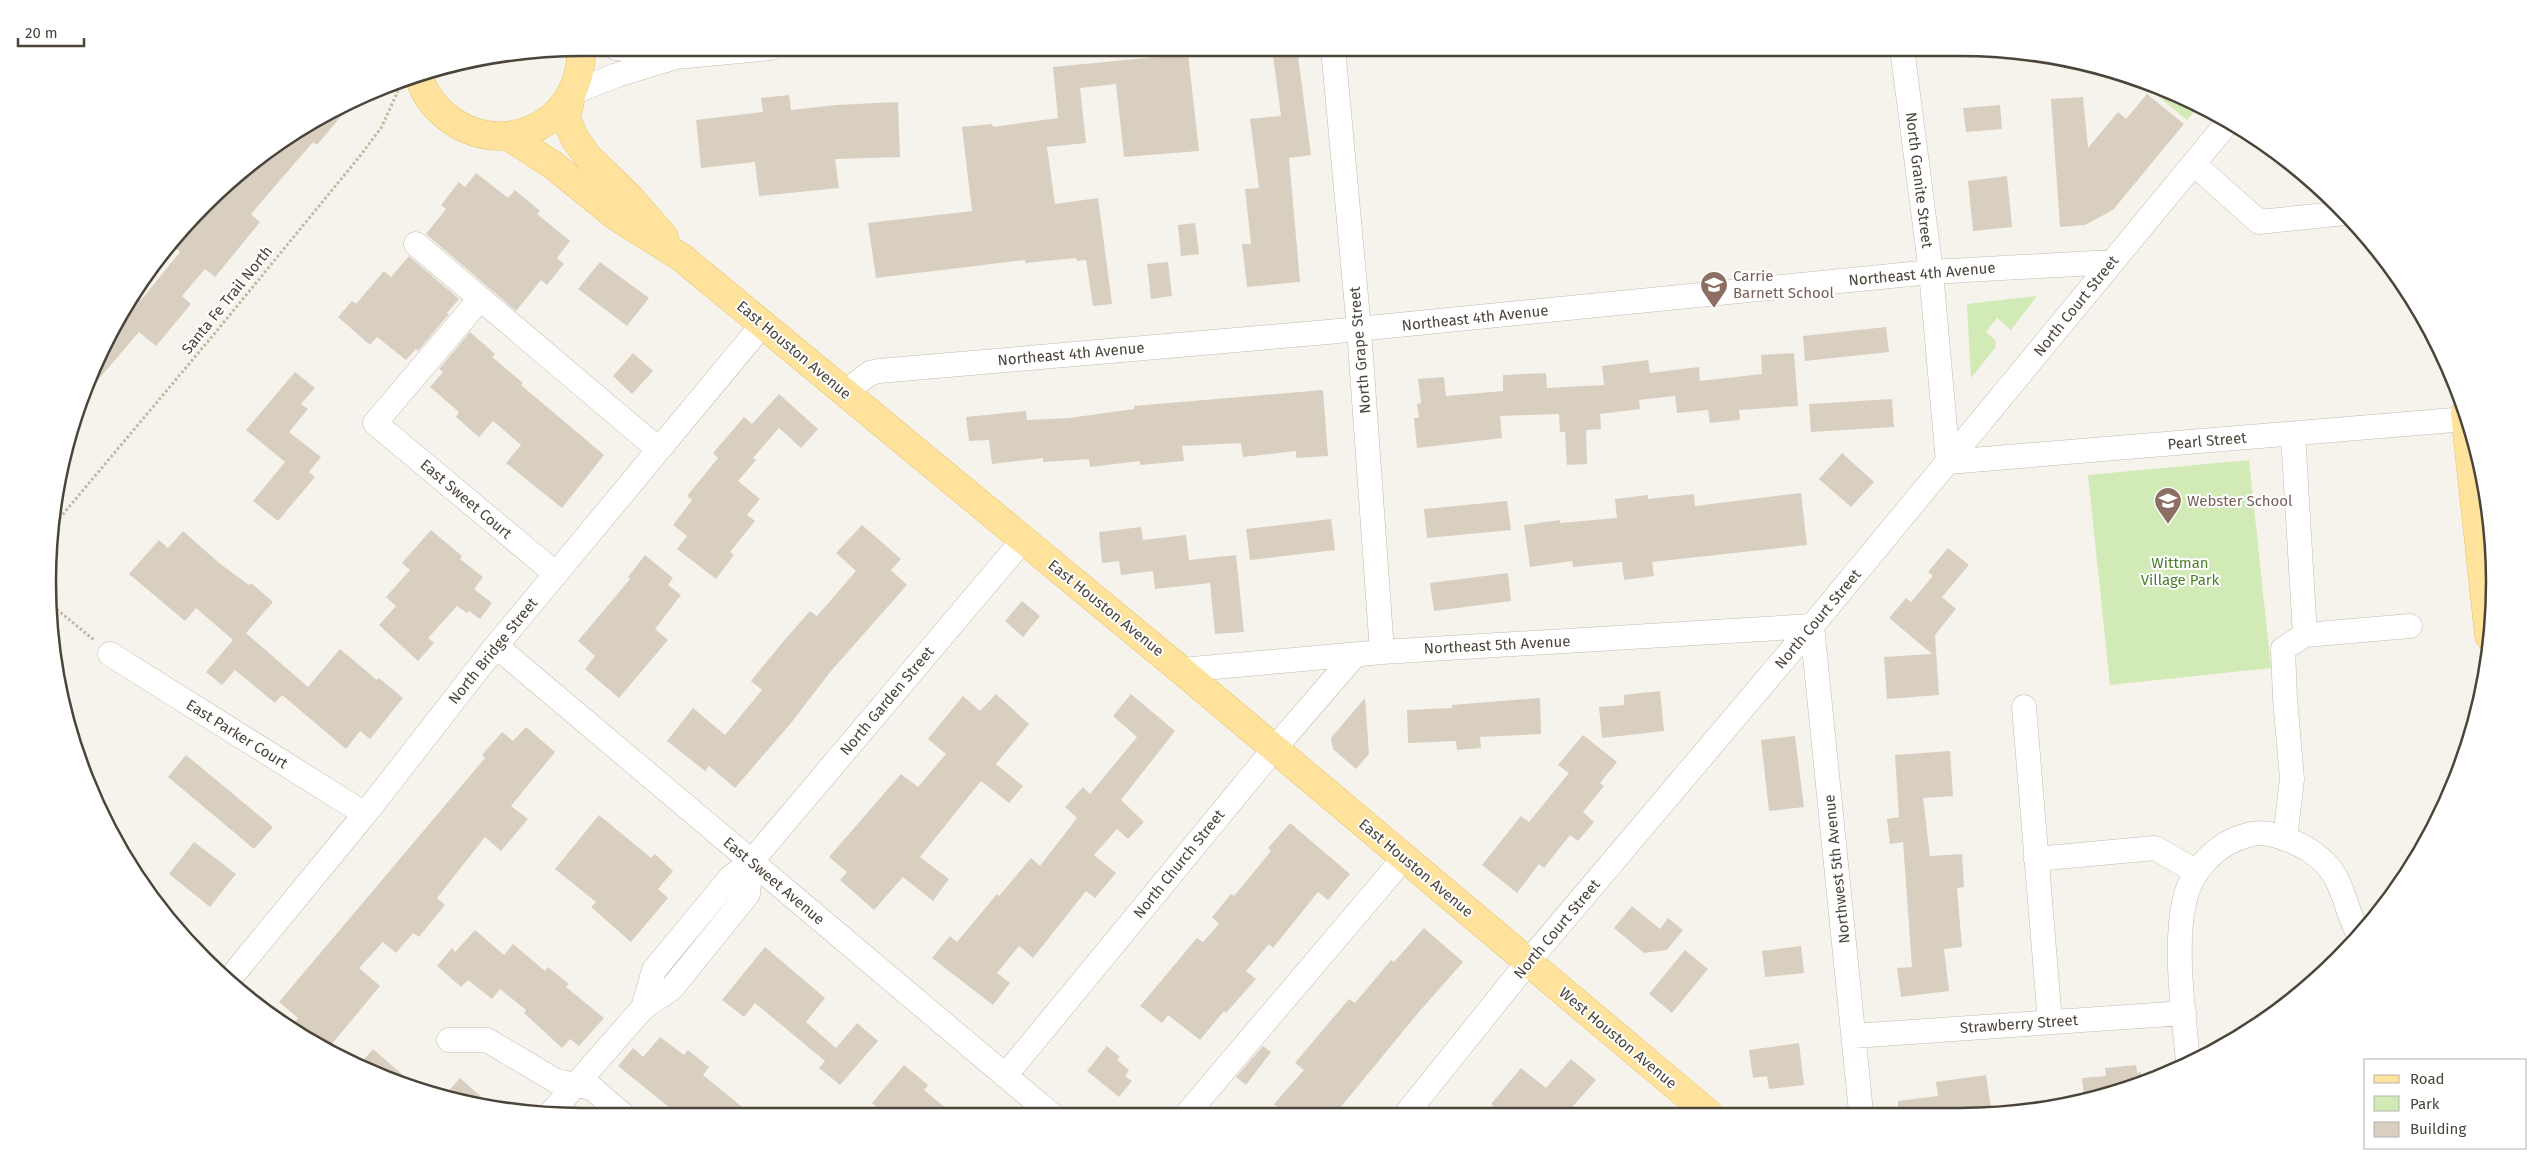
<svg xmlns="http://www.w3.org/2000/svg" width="2542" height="1164" font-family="'Fira Sans',sans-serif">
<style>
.green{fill:#d2eab5}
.building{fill:#d8cfc1}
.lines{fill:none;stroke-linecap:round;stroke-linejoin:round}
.minor-casing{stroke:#c2bbae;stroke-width:25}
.major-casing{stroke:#e6c16a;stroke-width:29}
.path{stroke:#c4b79f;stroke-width:3;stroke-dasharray:2.5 2.5;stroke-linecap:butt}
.minor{stroke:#fff;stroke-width:24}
.major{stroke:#ffe39c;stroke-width:28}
.labels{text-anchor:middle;stroke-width:4;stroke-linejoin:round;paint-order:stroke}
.street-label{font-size:15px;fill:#4b4439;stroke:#fff}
.education-label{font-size:15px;fill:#785e54;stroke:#fff;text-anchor:start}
.park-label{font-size:15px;fill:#4a7f2a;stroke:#fff}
.rim{fill:none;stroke:#4b4439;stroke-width:2.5}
</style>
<rect width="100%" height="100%" fill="#f6f3ec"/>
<!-- green -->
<path class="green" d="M2147,83L2164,88L2199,106L2187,120L2147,87Z
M2037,296L2011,330L1997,318L1986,332L1996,341L1995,348L1971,378L1967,304Z
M2249,460L2271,668L2110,685L2088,475Z"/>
<!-- building -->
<path class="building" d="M1272,48H1297L1311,155L1289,158L1300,282L1247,287L1242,244H1251L1245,189L1259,188L1250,119L1281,116Z
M1188,54L1199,151L1124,157L1116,84L1080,88L1086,143L1047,147L1055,204L1098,198L1112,304L1093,306L1086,260L1077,261L1076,258L1025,263V260L876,278L868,223L972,211L962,127L992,124L993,127L1058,118L1053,67Z
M2147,94L2184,124L2113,210L2085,225L2060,227L2051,99L2083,97L2088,148L2118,112L2126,119Z
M789,95L791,110L836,105L898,102L900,157L835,159L839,188L759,196L755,162L701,168L696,120L763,112L761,98Z
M353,102L317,145L313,142L251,214L260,222L215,277L205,269L182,296L191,304L156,346L139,332L91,388L87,385L119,315L134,294L141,300L180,252L170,244L180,230L230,180L315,119Z
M2000,105L2002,129L1966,132L1963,108Z
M476,173L508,198L515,190L540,211L537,214L570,241L557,258L564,264L547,285L541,280L516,311L426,234L446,209L441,205L459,182L465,187Z
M2007,176L2012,227L1973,231L1968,181Z
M1195,223L1199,254L1181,256L1178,225Z
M409,256L459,299L447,313L449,314L418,351L416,349L406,360L377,337L370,345L338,317L352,301L356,304L384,271L391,277Z
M600,262L649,298L627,326L578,289Z
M1168,262L1172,296L1151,299L1147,264Z
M1886,327L1889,352L1805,361L1803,336Z
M470,332L495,354L492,357L523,383L521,385L604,455L562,508L506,463L521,445L493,421L479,437L456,417L459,412L430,387L443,372L439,369Z
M633,353L653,371L632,394L613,376Z
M1794,353L1798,406L1739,410L1740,420L1710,423L1708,410L1677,413L1675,396L1639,400L1640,409L1600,414L1601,429L1586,430L1587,464L1567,465L1565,432H1560L1559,414L1500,416L1502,438L1417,448L1414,418H1419L1417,404L1421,403L1418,379L1444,377L1446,396L1503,391V375L1546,373L1547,388L1604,385L1602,366L1648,360L1650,373L1699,367L1700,381L1762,374L1761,355Z
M295,372L315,388L301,404L308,409L289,432L321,457L309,472L315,477L278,521L253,501L285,462L246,430Z
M1323,390L1328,456L1296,458V451L1243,457L1241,443L1182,446L1184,461L1140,465V461L1090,467L1089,459L1043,462V458L992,464L989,440L969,441L966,417L1026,411L1027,420L1069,418L1134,409V406Z
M779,394L818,429L801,448L779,428L753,458L756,460L738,481L760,499L747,515L755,521L730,552L734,555L716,579L677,549L687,536L673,525L692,500L687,496L718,458L713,453L744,417L752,424Z
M1892,399L1894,427L1811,432L1809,404Z
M1842,453L1874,482L1851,507L1819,479Z
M1801,493L1807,545L1652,562L1654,576L1624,580L1622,562L1573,567L1572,561L1530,567L1524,525L1560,520V523L1617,518L1615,499L1648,495V499L1694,494L1695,506Z
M1507,501L1511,530L1427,538L1424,509Z
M1331,519L1335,550L1250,560L1246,529Z
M862,525L901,559L891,570L907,585L831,671L791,723L735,788L709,766L705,771L667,741L693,708L725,735L762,690L751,681L782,643L810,611L817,616L856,571L836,553Z
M1141,527L1143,540L1186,535L1189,560L1236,555L1244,632L1215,634L1210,583L1155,589L1153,571L1121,575L1119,561L1102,563L1099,532Z
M431,530L462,556L460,559L483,577L474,589L492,603L480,619L469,611L467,613L457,606L428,638L434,643L418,661L379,625L396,606L386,597L410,570L402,563Z
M183,531L219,563L249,585L251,583L273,602L246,633L308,687L340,649L377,680L379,678L403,698L370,739L360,731L346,749L282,695L275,703L235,670L222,685L206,672L233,640L196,608L185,621L129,574L159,540L168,548Z
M1948,548L1969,565L1942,597L1956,609L1935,635L1939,695L1887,699L1884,657L1932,654L1889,618L1906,598L1911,602L1933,576L1928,572Z
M645,555L673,578L668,585L681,595L655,629L668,640L619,698L585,669L595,656L578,641L630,579L628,577Z
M1508,573L1511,601L1434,611L1430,583Z
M1022,601L1040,616L1023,637L1005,621Z
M1660,691L1664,731L1602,738L1599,707L1624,705V695Z
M996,694L1029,724L996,764L1023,786L1009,803L981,781L920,857L949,879L933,901L903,877L874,910L840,880L847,872L829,857L901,774L918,787L946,754L928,739L963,696L980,711Z
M1131,694L1175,731L1121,800L1144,822L1128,839L1117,829L1094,855L1116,873L1095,898L1086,891L1033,958L1019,946L997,973L1010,983L993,1005L932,958L950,936L957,942L997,894L999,896L1031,858L1040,866L1077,818L1065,807L1083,787L1090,794L1137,737L1113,716Z
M1365,698L1369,754L1356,769L1333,749L1331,738Z
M1540,698L1541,734L1480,737L1481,748L1457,750L1456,741L1408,743L1407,710L1452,708V705Z
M526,727L555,752L511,806L528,819L501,851L485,837L437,898L445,905L419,937L413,933L396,953L383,942L359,968L380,986L326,1051L316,1046L292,1025L298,1018L279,1002L485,758L482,755L502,732L513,741Z
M1583,735L1617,762L1600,783L1604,786L1583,812L1594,822L1578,841L1570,835L1544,868L1539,864L1517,893L1482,865L1521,816L1529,822L1569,773L1558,765Z
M1795,736L1804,807L1769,811L1761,740Z
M1950,751L1953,796L1923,798L1930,856L1962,854L1964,887L1957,888L1962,947L1944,949L1949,991L1901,997L1897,968L1912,967L1903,842L1890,844L1887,819L1899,817L1895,755Z
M186,755L273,827L254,849L168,777Z
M599,815L651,858L655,854L673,871L658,889L668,898L631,942L591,907L596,902L555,869Z
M1290,823L1350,874L1328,900L1318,892L1273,948L1269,944L1246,971L1256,979L1226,1013L1224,1011L1200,1040L1168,1015L1162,1023L1140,1006L1197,938L1203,942L1219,924L1212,917L1231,894L1234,896L1271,851L1268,848Z
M194,842L236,874L210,907L169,874Z
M1632,906L1660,929L1668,918L1683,930L1667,950L1644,953L1614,928Z
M1424,928L1463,962L1418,1013L1335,1114H1286L1274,1104L1304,1070L1295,1063L1349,999L1355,1003L1391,960L1394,962Z
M475,930L504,955L513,944L545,971L548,967L569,984L566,987L604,1018L579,1046L570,1039L562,1048L524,1013L526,1010L500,989L492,999L468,980L461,987L437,966L452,948L455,952Z
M1801,946L1804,973L1765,977L1762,951Z
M765,947L825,998L806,1022L836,1048L857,1023L878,1041L840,1085L819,1068L825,1061L755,1003L744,1017L722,1000Z
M1685,950L1708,969L1672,1013L1649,994Z
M660,1037L684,1055L688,1050L709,1067L703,1075L753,1116H680L618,1066L633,1048L643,1057Z
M1799,1043L1804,1085L1769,1089L1767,1076L1753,1078L1749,1050Z
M1107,1046L1120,1057L1117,1060L1129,1070L1125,1076L1132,1081L1119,1097L1087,1071Z
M1263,1046L1271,1052L1246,1085L1236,1077Z
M373,1049L419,1089L378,1076L358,1066Z
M1571,1059L1596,1080L1567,1113L1502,1114L1491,1104L1521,1068L1546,1088Z
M904,1065L928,1085L924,1090L954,1115L887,1116L872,1103Z
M2136,1065L2137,1073L2141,1072L2142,1082L2084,1097L2082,1078L2106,1076L2105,1068Z
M1986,1075L1991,1109L1968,1112H1898V1101L1938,1096L1936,1082Z
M460,1078L494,1108L477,1106L444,1096Z"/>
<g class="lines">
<defs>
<path id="minor" d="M616,48L669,56
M1333,48L1359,329L1382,652
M1902,48L1931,272L1948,462L2466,419
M574,92L617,75L676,57L770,48
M2194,164L2259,222L2345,213
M416,244L658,449
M480,299L375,423L556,574
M844,393L870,373L879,371L1328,332L1931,272L2112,262
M2305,635L2410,626
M496,646L1052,1115
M110,654L365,814
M1181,670L1382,652L1812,626L1861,1112
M2024,707L2050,1022
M2285,839L2292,779L2285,698L2283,649L2305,635L2293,434
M2036,859L2155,848L2197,872
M227,982L365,814L496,646L763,324
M643,1008L654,970L731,877L751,862L1023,540
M1854,1036L2184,1013
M449,1040H487L556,1081L592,1088L624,1116
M2188,1062C2184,1014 2174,950 2184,903C2190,871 2216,843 2248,835C2271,828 2308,846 2324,862C2343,880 2346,911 2358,933
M1005,1076L1274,749L1355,655
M551,1113L643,1008L672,988L748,894L751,862
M1406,1114L1528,962L1812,626L2228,122
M1186,1115L1404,858"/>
<path id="major" d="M419,74C421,88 431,103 442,113C499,164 584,125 581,48
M571,96L566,118L575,139L589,158L630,198L664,237
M508,136L553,165L617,217L681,257L1181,670L1708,1113
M2465,413L2489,636"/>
</defs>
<!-- minor casing -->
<use href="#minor" class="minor-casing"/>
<!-- major casing -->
<use href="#major" class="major-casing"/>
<!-- path -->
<path class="path" d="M53,526L215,333L360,156L381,128L398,91
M49,603L94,640"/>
<!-- minor -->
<use href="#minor" class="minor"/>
<!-- major -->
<use href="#major" class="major"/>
</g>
<!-- icons -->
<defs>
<symbol id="school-pin" viewBox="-11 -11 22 30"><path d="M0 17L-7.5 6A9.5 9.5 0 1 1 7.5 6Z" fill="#8d6e63" stroke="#fff"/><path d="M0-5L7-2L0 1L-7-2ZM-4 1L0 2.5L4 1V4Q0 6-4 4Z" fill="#fff"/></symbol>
</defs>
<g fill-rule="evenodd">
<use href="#school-pin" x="1698" y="269" width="32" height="43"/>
<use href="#school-pin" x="2152" y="485" width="32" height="43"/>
</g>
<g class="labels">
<!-- street labels -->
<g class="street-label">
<text transform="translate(1919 180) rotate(83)" y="5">North Granite Street</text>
<text transform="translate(1922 274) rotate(-5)" y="5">Northeast 4th Avenue</text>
<text transform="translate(227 300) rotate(-51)" y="5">Santa Fe Trail North</text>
<text transform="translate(2076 306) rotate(-51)" y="5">North Court Street</text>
<text transform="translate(1475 318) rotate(-6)" y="5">Northeast 4th Avenue</text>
<text transform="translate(794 350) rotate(40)" y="5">East Houston Avenue</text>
<text transform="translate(1360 350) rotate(-95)" y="5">North Grape Street</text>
<text transform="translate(1071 354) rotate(-5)" y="5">Northeast 4th Avenue</text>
<text transform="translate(2207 441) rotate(-5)" y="5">Pearl Street</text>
<text transform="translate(466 499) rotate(40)" y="5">East Sweet Court</text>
<text transform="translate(1106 608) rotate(39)" y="5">East Houston Avenue</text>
<text transform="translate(1818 619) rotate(-50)" y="5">North Court Street</text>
<text transform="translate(1497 645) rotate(-3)" y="5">Northeast 5th Avenue</text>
<text transform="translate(493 651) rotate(-51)" y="5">North Bridge Street</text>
<text transform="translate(887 701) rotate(-50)" y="5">North Garden Street</text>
<text transform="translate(237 734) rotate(32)" y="5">East Parker Court</text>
<text transform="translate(1179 864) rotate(-51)" y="5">North Church Street</text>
<text transform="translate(1416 868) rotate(40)" y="5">East Houston Avenue</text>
<text transform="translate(1837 869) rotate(-96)" y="5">Northwest 5th Avenue</text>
<text transform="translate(774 881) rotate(40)" y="5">East Sweet Avenue</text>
<text transform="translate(1557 929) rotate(-50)" y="5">North Court Street</text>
<text transform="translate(2019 1024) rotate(-4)" y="5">Strawberry Street</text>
<text transform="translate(1618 1038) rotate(40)" y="5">West Houston Avenue</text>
</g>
<!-- education labels -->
<g class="education-label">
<text x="1733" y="281">Carrie<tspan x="1733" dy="17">Barnett School</tspan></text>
<text x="2187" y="506">Webster School</text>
</g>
<!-- park labels -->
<g class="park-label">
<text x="2180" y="568">Wittman<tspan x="2180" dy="17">Village Park</tspan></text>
</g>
</g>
<!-- crop -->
<path d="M0 0H2542V1164H0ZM582 56H1960A526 526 0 0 1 2486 582V582A526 526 0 0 1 1960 1108H582A526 526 0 0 1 56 582V582A526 526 0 0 1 582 56Z" fill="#fff" fill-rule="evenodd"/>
<path class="rim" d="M582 56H1960A526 526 0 0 1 2486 582V582A526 526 0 0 1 1960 1108H582A526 526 0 0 1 56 582V582A526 526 0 0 1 582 56Z"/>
<!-- legend -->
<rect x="2364" y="1059" width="162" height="90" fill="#ffffff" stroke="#b7b4b0"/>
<rect x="2374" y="1075" width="25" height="8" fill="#ffe39c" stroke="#b7b4b0"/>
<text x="2410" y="1084" font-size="15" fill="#4b4439">Road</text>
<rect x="2374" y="1096" width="25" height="15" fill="#d2eab5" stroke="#b7b4b0"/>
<text x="2410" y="1109" font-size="15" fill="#4b4439">Park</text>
<rect x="2374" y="1122" width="25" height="15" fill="#d8cfc1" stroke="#b7b4b0"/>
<text x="2410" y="1134" font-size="15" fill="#4b4439">Building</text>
<!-- scale -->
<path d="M18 38v8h66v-8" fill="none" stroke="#4b4439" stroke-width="2.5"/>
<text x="25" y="38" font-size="15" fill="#4b4439" stroke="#ffffff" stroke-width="4" paint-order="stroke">20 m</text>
</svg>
